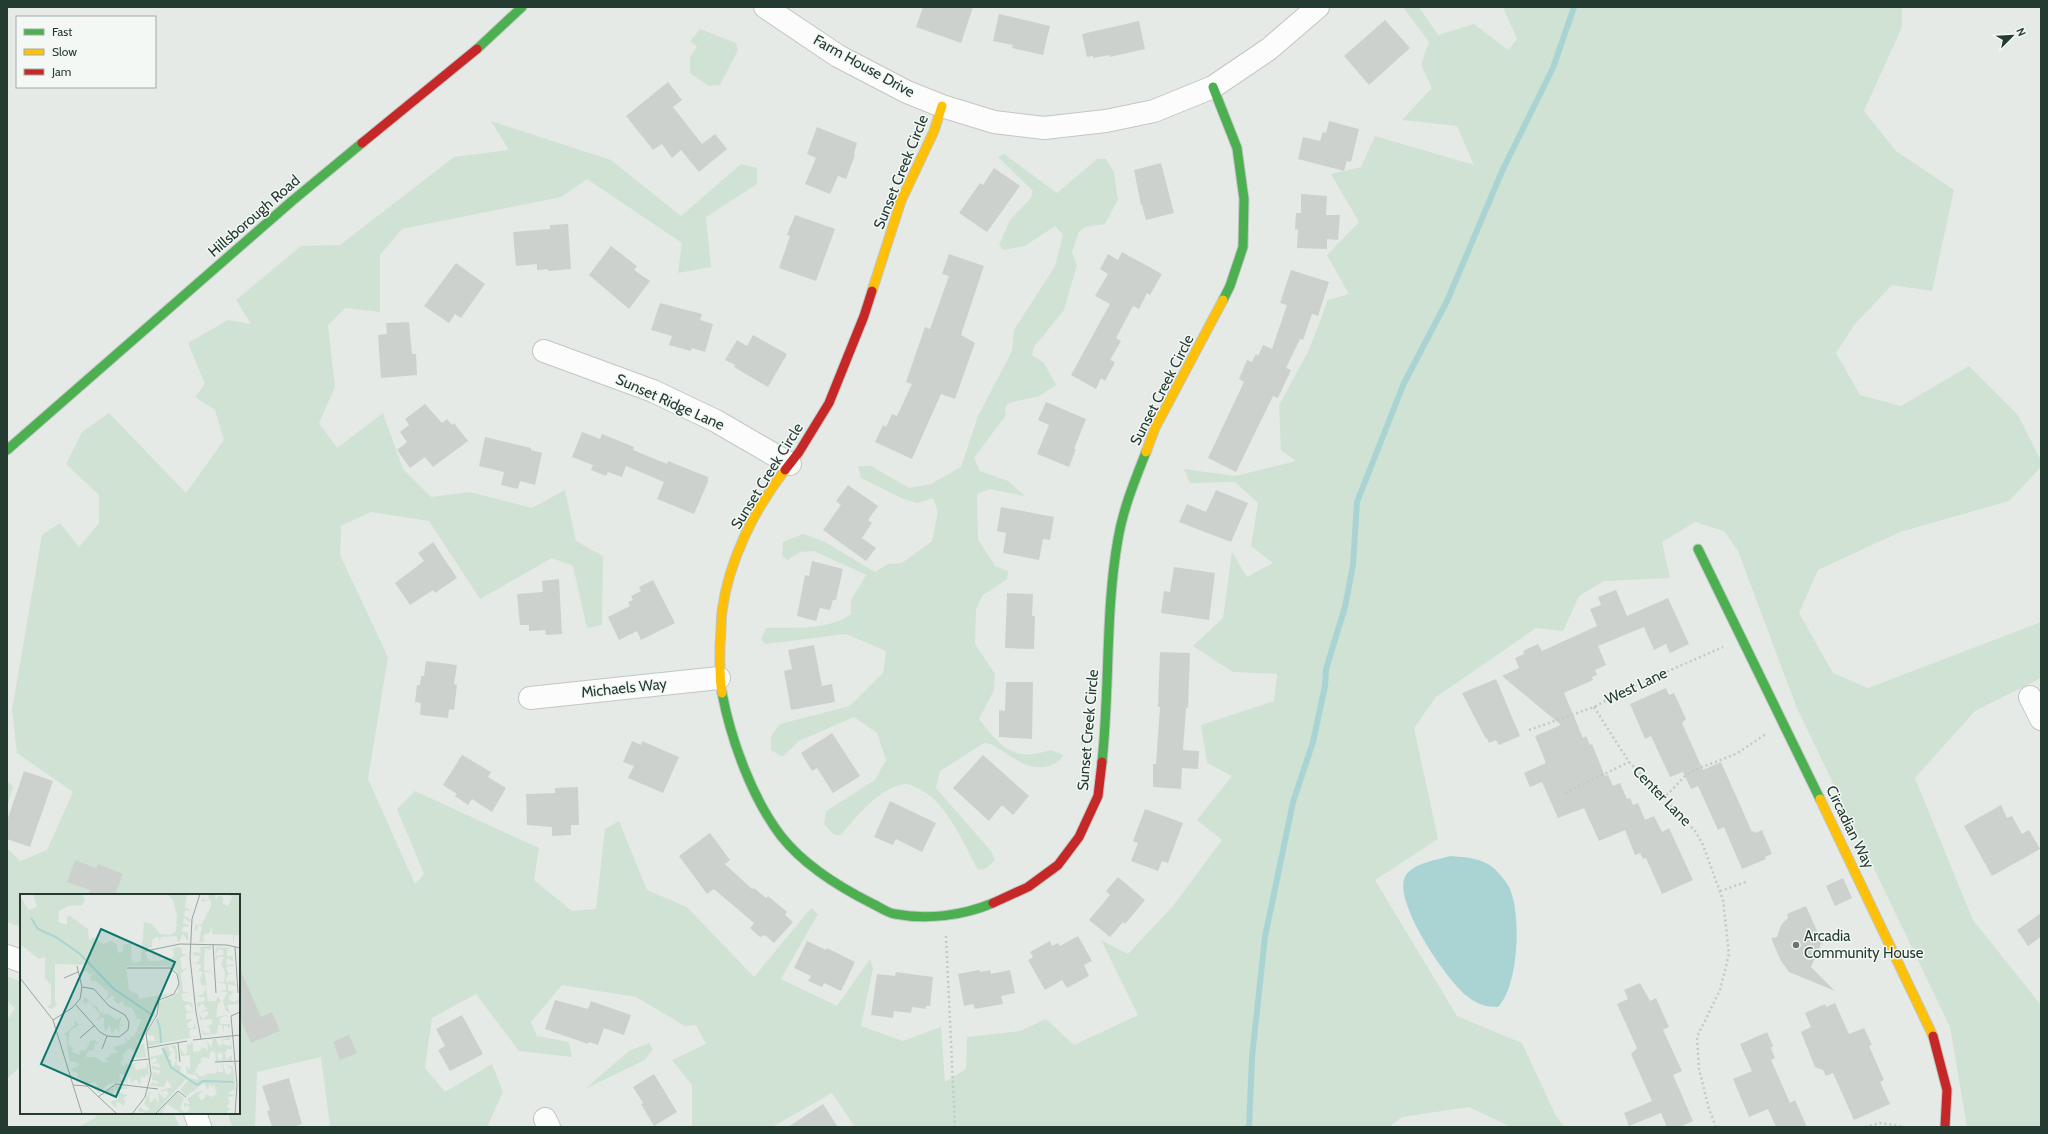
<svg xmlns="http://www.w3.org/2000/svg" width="2048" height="1134" font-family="Cabin,sans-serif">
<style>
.green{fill:#d0e2d3}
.water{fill:#aad4d4}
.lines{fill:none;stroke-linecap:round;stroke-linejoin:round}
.stream{stroke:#aad4d4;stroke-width:6}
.building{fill:#ccd1ce}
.street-casing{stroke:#c2c7c4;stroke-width:24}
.fast-casing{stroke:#c0c7c4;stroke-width:11}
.slow-casing{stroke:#c0c7c4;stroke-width:11}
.jam-casing{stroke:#c0c7c4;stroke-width:11}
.path{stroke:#c2cac5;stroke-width:2.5;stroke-dasharray:2 3;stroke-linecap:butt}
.street{stroke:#fbfcfb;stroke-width:22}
.fast{stroke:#4caf50;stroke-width:9}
.slow{stroke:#ffc107;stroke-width:9}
.jam{stroke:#c62828;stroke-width:9}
.poi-dot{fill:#687871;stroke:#f3f8f5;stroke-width:1.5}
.labels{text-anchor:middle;stroke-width:3;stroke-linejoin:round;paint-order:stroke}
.street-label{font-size:15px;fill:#243b32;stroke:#f3f8f5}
.poi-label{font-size:15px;fill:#243b32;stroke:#f3f8f5;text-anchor:start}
.inset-river{fill:none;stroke:#aad4d4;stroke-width:2}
.inset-road{fill:none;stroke:#98a49f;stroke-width:1}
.view{fill:#0f766e;fill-opacity:0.15;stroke:#0f766e;stroke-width:2}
.inset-edge{fill:none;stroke:#243b32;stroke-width:2}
</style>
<rect width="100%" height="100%" fill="#e5eae7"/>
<!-- green -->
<path class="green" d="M1403,7H1419L1438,35L1474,24L1508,50L1517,39L1503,7H1902V27L1864,111L1896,151L1954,190L1932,291L1892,285L1855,324L1836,353L1860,395L1901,406L1969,366L2018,415L2041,461V467L2009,501L1900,532L1818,570L1799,613L1833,673L1868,688L2041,622V678L1975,711L1915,778L1973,920L2041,1005V1127H1967L1950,1027L1796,706L1738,551L1724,531L1695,522L1662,542L1670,578L1604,581L1579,596L1563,631L1536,628L1436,697L1414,728L1438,839L1375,880L1457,1016L1522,1043L1556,1116L1565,1127H1511L1469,1107L1402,1117L1389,1127H855L832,1093L772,1127H692V1085L672,1060L706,1044L696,1025L685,1026L636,997L562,985L531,1022L537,1036L569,1042L572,1057L519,1051L476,994L432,1018L425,1068L445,1092L492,1064L503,1092L487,1127H330L321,1057L257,1072L255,1127H232L228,1113H239V895H21V927L7,922V848L20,861L47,850L73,792L17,753L12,710L42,535L60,523L79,547L99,523V495L66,464L82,432L109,413L186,493L224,440L215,410L195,397L205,384L188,343L228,320L251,324L236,300L301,246L340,245L454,157L509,150L491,121L611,160L681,216L741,164L757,168V184L706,217L711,267L678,273L682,243L587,179L561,197L402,229L380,255V312L345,308L328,325L335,387L319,423L337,448L383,413L403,469L431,497L470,492L532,508L565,490L576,541L603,556L602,625L587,628L573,566L552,558L480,599L429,521L371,512L341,526L340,555L388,657L368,779L415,884L424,874L397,809L415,791L539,848L534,880L572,911L596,909L605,829L619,821L647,890L687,907L754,977L811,908L818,914L781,979L837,1006L870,959L873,968L861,1026L903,1041L941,1027L945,1082L966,1069L967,1037L1020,1031L1046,1019L1074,1045L1138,1015L1101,940L1128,954L1173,906L1222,840L1197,820L1232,776L1207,763L1201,725L1274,701L1277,674L1233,672L1193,646L1223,618L1232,552L1247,577L1273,563L1251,546L1258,503L1235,482L1190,483L1184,469L1235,476L1296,461L1281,450L1279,405L1308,352L1328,300L1349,294L1327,255L1359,222L1331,174L1361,167L1375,136L1474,165L1457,126L1402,120L1432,88L1421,65L1429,42Z
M700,29L736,43L738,50L720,85L709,86L690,73V57L697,47L690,41Z
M1004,154L1057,193L1097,159H1106L1114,172L1118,199L1105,224L1085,227L1079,232L1072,252L1077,265L1064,310L1034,347L1032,355L1044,363L1056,385L1039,396L1009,403L1005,408L1006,415L974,458L980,471L1008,481L1025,496L989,489L977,494L978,539L995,566L1008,571L1007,579L983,595L976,609L975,644L995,674L994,690L979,719C1000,746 1013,763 1050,750L1064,755C1057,767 1040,770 1027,765C1015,761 1002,750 991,744L984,743L940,771L936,788L991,851L995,860L985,869L978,870C964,844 945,798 915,787C912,786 907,783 904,784C879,788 856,817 841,835H834L824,824L826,811L875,780L886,760L877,733L854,717L799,741L782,757L771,750V736L780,724L850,706L883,673L886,651L846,634L766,644L761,640L766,628C794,627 827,631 851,614V600L866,575L814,551L800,552L787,560L782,555L783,542L803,534L825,542L875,572L888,564L902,563L932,541L938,512L933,498L917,503L903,499L861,478L858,466H871L909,488L931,484L961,467L978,416L1012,351L1014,330L1055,266L1063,235L1055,226L1025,246L1003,250L999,245L1010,220L1031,198L1033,191L998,157Z
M7,781L13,786L7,808Z
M7,976L21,982V1066L8,1078L7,1020L15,1008L7,1001Z
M649,1043L653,1049L645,1060L585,1089L629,1051Z
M97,1113H174L179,1127H78L95,1118Z"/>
<!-- water -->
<path class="water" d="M1450,856C1465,857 1484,858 1496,870C1500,875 1506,881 1509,887C1522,913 1519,987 1498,1007C1486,1007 1476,1004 1467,996C1447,981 1390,898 1406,875C1414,863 1437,860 1450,856Z"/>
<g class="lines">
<!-- stream -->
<path class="stream" d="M1249,1127L1252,1057L1265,937L1293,802L1313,742L1325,686L1326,669L1345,607L1353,565L1357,502L1404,383L1447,301L1503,169L1553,68L1574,7"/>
</g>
<!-- building -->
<path class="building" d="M923,7H973L961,43L916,27Z
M999,14L1050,26L1043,55L1012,48L1013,45L993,41Z
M1385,20L1410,48L1369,85L1344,56Z
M1139,21L1145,49L1110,57V55L1093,58V56L1087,57L1082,34Z
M668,82L682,100L673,107L702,144L715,134L727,149L699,172L681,150L672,158L662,144L653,150L626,116Z
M1329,121L1359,129L1351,162L1347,161L1344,171L1298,159L1303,137L1320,141L1323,132L1326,133Z
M817,127L857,143L854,154L855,155L846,179L838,176L830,194L805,184L816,158L807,154Z
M1161,163L1174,213L1146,220L1142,205H1141L1134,170Z
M994,168L1020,186L987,232L959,213L980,183L983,185Z
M1301,194L1327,196L1326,215H1340L1338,240L1327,239V249L1297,248L1298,230L1295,229L1296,213H1301Z
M795,215L835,229L816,281L779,268L790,236L787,235Z
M568,224L571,269L548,271V269L537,270V264L516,266L513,232L550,229V225Z
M611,246L637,266L634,270L650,281L629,309L589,275Z
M1122,252L1162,274L1150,295L1147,293L1139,309L1133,306L1116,338L1121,341L1110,360L1115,362L1105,381L1101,378L1096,389L1071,375L1110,304L1095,296L1108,274L1100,269L1108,254L1118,260Z
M949,254L984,266L961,335L975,343L955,399L941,394L912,459L875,442L883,425L886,427L892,414L897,416L912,384L906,382L925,327L930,329L949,276L942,274Z
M456,263L485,284L461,318L455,314L449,323L424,306Z
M1291,270L1329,282L1318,316L1312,314L1303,340L1300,339L1286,368L1291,370L1278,398L1273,396L1236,472L1208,458L1244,382L1239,379L1247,360L1252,362L1256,354L1258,356L1263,345L1272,349L1287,305L1280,303Z
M660,303L702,314L700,320L713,324L705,352L692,348L691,351L669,345L672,336L651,330Z
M409,322L412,354H416L417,375L381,378L378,335L387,334L386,323Z
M753,335L787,354L768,387L734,367L735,365L725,360L737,340L747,346Z
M1046,402L1086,419L1074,449H1076L1069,467L1037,454L1049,425L1038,420Z
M425,404L442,423L447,419L452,425L454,423L468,441L433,467L425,457L410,468L397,450L407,442L400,432L409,425L405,419Z
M582,432L600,439L602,434L634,447L633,450L667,464L668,461L708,477V482L694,514L657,499L664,482L626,466L622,477L608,472L606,476L591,470L593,465L572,457Z
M485,437L531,448V450L542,453L535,485L520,481L518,489L501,485L504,472L479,466Z
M848,485L878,506L868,520L872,523L862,538L876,548L866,561L823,530L841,505L836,501Z
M1216,490L1248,503L1231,542L1179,522L1187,504L1206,512Z
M1001,507L1054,517L1050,540L1043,539L1039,560L1003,553L1006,533L997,531Z
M433,542L457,578L435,593L433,590L410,605L395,583L424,561L418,553Z
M812,561L843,569L836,600H833L830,610L820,608L816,621L797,616L805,575L809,576Z
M1174,567L1215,573L1209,620L1161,613L1164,591L1170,592Z
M559,579L562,634L546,635L545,630L529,631V625H520L517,594L543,592L542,581Z
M653,580L675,623L641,640L637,631L619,640L608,617L630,606L628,602L633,600L631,596L641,591L639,587Z
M1616,590L1627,616L1668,598L1689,644L1670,653L1666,644L1654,650L1644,627L1598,646L1606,665L1595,670L1597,675L1592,677L1593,680L1564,693L1583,738L1586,736L1590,745L1592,744L1605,776L1608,775L1613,786L1620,783L1627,799L1630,798L1633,805L1638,803L1645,820L1654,816L1662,832L1669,828L1693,880L1662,894L1646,858L1643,859L1640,853L1635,855L1625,830L1599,841L1584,808L1558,818L1542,782L1530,787L1524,773L1546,763L1535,736L1561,725L1502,676L1519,668L1515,658L1524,654L1523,651L1538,644L1542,651L1597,626L1590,609L1601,605L1598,597Z
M1007,593L1033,594L1032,616H1035L1034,649L1005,648Z
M814,645L822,686L832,684L835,702L791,710L784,671L792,669L788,650Z
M1160,652L1190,653L1188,708H1186L1183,750L1199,751L1198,769L1182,768L1181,789L1153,787V764H1156L1160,707H1158Z
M426,661L457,665L454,684L457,685L454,710L449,709L448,718L420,715L421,703L415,702L417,685H420L421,676H424Z
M1496,679L1520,736L1499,745L1496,740L1489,743L1487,738L1486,739L1462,693Z
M1006,682H1033L1032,739L999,737V710L1005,711Z
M1666,688L1669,695L1674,693L1686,719L1682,723L1703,770L1721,762L1752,832L1754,831L1755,833L1762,830L1772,854L1765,857L1766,859L1742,869L1724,827L1718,830L1698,786L1691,789L1683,772L1670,777L1651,736L1645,739L1630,704Z
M832,733L860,776L833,793L817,768L812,771L801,753Z
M632,741L641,745L642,741L679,757L663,793L628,778L634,766L623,762Z
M462,755L491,772L488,777L506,788L492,812L472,799L468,805L455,796L457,794L443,785Z
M983,755L1029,796L1013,815L1002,805L989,821L953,788Z
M24,771L53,781L30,847L7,839V821Z
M578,787L579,825H571V835L552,836V827L527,825L526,794L555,793V788Z
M890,801L936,823L922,852L896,839L893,845L874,837Z
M2001,805L2007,818L2012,816L2022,834L2029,830L2040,849L1992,876L1964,826Z
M1145,809L1183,823L1168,863L1162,861L1158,871L1131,861L1138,843L1133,841Z
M710,833L730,860L725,864L752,889L754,888L766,898L768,896L787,912L785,915L793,922L774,943L765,935L760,937L750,928L754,923L714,889L707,894L679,856Z
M75,860L96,868L98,864L123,874L115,895H88L90,890L67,882Z
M1118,877L1145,900L1125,924L1123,922L1110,937L1089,920L1110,895L1106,891Z
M1843,878L1852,898L1835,906L1826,886Z
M1806,906L1822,942L1811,967L1835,991L1789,972L1781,961L1771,938L1777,937L1781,925L1788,918L1787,914Z
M2041,913V937L2028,946L2017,930Z
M1078,936L1092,961L1084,965L1089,976L1067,988L1062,980L1045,990L1028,960L1033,957L1030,952L1050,941L1052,946L1058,943L1060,946Z
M807,941L826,950L827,948L855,962L841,991L824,983L822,987L808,981L811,976L794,968Z
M239,967L261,1017L272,1012L280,1031L251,1043L239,1016Z
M979,970L980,972L990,970L991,974L1010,970L1015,993L1001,996L1003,1004L975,1009L973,1004L964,1006L958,974Z
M896,972L933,977L930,1006H926V1009L912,1007L911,1013L894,1011L893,1018L871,1015L877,974L895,976Z
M1640,983L1650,1001L1656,998L1669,1027L1663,1030L1682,1071L1673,1075L1693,1121L1680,1127H1667L1661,1113L1629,1126L1624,1113L1652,1101L1631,1054L1637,1048L1617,1004L1628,999L1624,990Z
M555,1000L588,1009L591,1001L631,1015L624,1035L604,1028L598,1045L589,1042L588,1044L545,1029Z
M1835,1003L1849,1034L1864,1028L1872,1045L1869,1046L1884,1080L1880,1082L1890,1104L1854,1120L1833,1073L1826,1076L1823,1070L1815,1067L1801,1032L1811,1027L1805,1013L1825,1004L1826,1007Z
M462,1015L483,1054L450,1071L438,1050L445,1046L436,1029Z
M1767,1032L1773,1046L1771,1048L1775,1058L1771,1060L1790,1103L1795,1100L1807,1127H1776L1768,1109L1749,1117L1733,1079L1752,1071L1740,1044Z
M349,1035L357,1053L340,1060L333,1042Z
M654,1074L677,1112L654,1126L641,1104L643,1103L633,1087Z
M289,1078L302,1124L293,1127H272L267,1111L270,1110L262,1086Z
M823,1104L838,1127H788Z"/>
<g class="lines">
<defs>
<path id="street" d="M765,7L838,56L907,92L942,106L994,122L1044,128L1106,121L1154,111L1213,87L1269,49L1318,7
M544,351L653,391L716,421L790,464
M2030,697L2041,719
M530,698L719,678
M7,956L21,961
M195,1113L200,1127
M545,1119L549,1127"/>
<path id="fast" d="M477,49L522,7
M1213,87L1237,148L1244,199L1243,247L1230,286L1223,300
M7,450L292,201L362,143
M1698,549L1820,799
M722,693C731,740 752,798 781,836C803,864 841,888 873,904C880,907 887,913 895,914C927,920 962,916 993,903
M1102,762C1110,688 1105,612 1118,539C1123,509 1135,480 1146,452"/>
<path id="slow" d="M872,291L901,201L934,131L942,106
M1146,452L1155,428L1223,300
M722,693C719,677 720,662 720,645C721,634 721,622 722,611C729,560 754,510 785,470
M1820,799L1933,1036"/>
<path id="jam" d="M362,143L477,49
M785,470L799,452L829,403L864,316L872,291
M993,903L1028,887L1058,865L1079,837L1098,796L1102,762
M1933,1036L1947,1090L1945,1127"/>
</defs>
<!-- street casing -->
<use href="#street" class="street-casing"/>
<!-- fast casing -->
<use href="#fast" class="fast-casing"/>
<!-- slow casing -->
<use href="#slow" class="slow-casing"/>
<!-- jam casing -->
<use href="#jam" class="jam-casing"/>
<!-- path -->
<path class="path" d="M1594,707L1629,762L1696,832L1703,845L1723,900L1729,954L1720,990L1697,1037L1699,1069L1709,1109L1716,1127
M1529,730L1594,707L1625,690L1723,647
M1565,793L1629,762
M1663,799L1686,775L1702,767L1736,754L1766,734
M1720,891L1746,882
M946,936L955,1127
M1865,1127L1880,1123L1905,1127"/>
<!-- street -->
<use href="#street" class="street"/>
<!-- fast -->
<use href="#fast" class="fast"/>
<!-- slow -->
<use href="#slow" class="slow"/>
<!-- jam -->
<use href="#jam" class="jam"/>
</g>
<!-- markers -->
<circle class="poi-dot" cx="1796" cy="945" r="4"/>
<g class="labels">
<!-- street labels -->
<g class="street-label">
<text transform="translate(864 66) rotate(29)" y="5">Farm House Drive</text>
<text transform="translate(901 172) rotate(-68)" y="5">Sunset Creek Circle</text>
<text transform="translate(254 216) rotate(-41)" y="5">Hillsborough Road</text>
<text transform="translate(1162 390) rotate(-63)" y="5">Sunset Creek Circle</text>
<text transform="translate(670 402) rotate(24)" y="5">Sunset Ridge Lane</text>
<text transform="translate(767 476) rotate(-58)" y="5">Sunset Creek Circle</text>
<text transform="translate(1636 686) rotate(-25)" y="5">West Lane</text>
<text transform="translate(624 688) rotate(-6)" y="5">Michaels Way</text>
<text transform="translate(1088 730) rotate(-85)" y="5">Sunset Creek Circle</text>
<text transform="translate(1662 796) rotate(46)" y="5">Center Lane</text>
<text transform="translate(1850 827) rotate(64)" y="5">Circadian Way</text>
</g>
<!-- poi labels -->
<g class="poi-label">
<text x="1804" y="941">Arcadia<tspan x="1804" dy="17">Community House</tspan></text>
</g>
</g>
<!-- overview -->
<g transform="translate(20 894)">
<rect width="220" height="220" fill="#e5eae7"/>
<path d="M13,0H62L65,7L62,11L48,12L39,17L38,28L47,31V22H50L68,35L69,46L73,43L83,50L91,47L97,51L98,59L103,57V51L111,49L112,67L114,69L121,67L124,28L132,30L140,40L151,41L156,37L157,21L153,6L148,0H167L165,13L172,17L165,16L164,22L170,25V28L164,24L163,29L170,32L163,33L162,37L168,39V47L163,40L159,48L157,47V42L142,43L139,47V43H136L132,46V53L125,55L126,61L128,67H139L154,63L153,54L159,53L162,54V60H167L160,64L162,76L168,73L161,79L163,98H170L162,100L163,107L172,108L173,115L169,110L164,112L167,117L174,118L166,119V125H173L167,130L168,134H173L175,129L176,135H170L169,139L170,143L179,142L128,152V144L129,147H135L134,142L126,141L139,121L138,108L158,99V79L153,74L146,72H106L109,96L118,100L119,105L151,99L137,106L136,121L124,139V146L117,147L118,153L124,149L126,163L115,164L117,158L109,154L102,162L104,165L107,163L100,168L104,173L105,169L109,171L119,168L114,171L116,176L126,174L128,167L129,183L126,180L125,184L121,183L120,191L116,185L111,189L110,183L107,185L108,189L104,188L105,181L100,180L99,184L103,188L88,190L79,199L72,193L78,194L75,188L68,190L57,183L58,179L52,177L51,175L59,172L56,168L49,167L46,141H43L55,131L54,125L59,131L50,137L48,150L53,154L52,158L60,161L59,157L66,156L70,147L75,146L79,150L75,149L74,156L68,157L66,163H75L83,168H91L85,166L92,159H98L93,153L107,149L104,143L108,147L111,144L109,141L114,143L116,138L120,139L117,137L121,125H115L117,123L112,114L104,112L103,106L98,110L93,105L95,103L91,102L86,106L89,98L75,87H71L70,83L75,78L70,81L66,77L61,78L68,71L35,70V109L38,110L32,115L27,113L31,110V91L25,84V63L19,65L0,50V2L8,15L11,16L17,12ZM189,0H195L196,5L200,1L203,4V10L208,12L212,3L207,0H220V41H215L213,49V41L192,40V33L189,39L183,41L184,48H179L182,33L179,31L176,37L174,35L176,31L182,30L191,12L190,4L188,7L181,8L183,2L184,6H188ZM191,52V56L185,55L184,72V76L192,78H184L187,91L182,92L180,85L183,78L178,77L182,72L175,69L179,67L180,62L173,61L174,58L181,59L180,53ZM196,53L211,54L207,56V62H213V67L208,64L206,68L207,71L213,70L214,72H208L206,74L208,79H214L208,80L206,86V88L214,87L216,92L208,90V96L214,98L209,102V106L215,108L219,105L220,110L207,111L210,119L206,117L203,107L208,98H200L206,96V90L197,88H204L205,78L201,70L204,63H198L194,69L196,62L203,61L204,57L199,55L195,60ZM186,93L188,107H196L198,102L201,107L198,110L196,123L206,121L209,123L204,122L199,126L201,130H210V134L204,131V139L202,131H198L197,140L183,141L182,135L185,139H190V134L187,133L192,130V125L180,126L179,120L183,125L189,120L187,117L178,119L187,115L182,109L178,115L177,109L184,107L185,103H176L184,99ZM64,102L74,112H77L80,119L84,117L82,120H88L97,126L102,122L99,131L107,130L99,133L100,139L95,134L92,141L90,131L85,138L84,130L79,134L84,129V124L81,123L77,127L80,120L69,108L67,107L66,111L64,108L60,109L64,106ZM210,143V146H203V150L210,152L211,148L212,155H207L205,159L206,166L212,161V167H200L203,163L202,158L197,160L199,167H196L195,158L191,157L189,164L182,163L180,168L183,169H179L174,180L177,178L179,182H184L189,179L194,180L197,178V170L198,178H203V173L200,171L203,170L205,178L208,181L212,176L207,171L213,173L216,195L208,199L216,202L207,203L210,209L206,212L212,216H208L207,220H162L147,210L141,220H136L157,198L164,204L160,214L165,219L170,215L167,211L164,213V209L170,210L167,205L177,198L181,197H184L181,198L178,202L182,207L187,200L191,203L197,200L193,189V193L189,191L188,196L184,189L182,190L167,202L160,196L170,184L179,186L176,181L167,180L166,172L170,175V161L161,162L160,154L164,160L167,159V149L170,152L171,148L173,149V158L180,157L182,153L188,156L187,146L191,154L193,145H196L199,152L203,150L201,146ZM156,151L158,165H155V158H152L147,166L152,165L151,171L154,172L155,167L158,166L156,170L161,173L160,179L168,183L134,220L120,218L118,217L120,213L126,217L130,215L124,210L129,198L132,199L129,200L130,209L135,204L139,209L138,198L145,205L148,200L147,196L142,198L141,196L152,193L147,186L144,193L130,192L132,188L138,190L137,187L132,186L133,177L139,181L140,177L132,175V171L141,174L138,169L131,170L137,167L136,163L131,166V163L143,160L141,154L148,152L150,158L155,157L151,152ZM96,191L109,194L99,196L100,199L108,201L103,204L105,207L104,212L97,207L96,214L90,208L99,205L95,193L92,201L88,198L84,200Z" fill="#d0e2d3"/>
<path class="inset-river" d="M11,24L18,35L36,43L60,60L94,95L134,122M137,125L140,135L141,149M143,154L151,173L177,191L183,187L214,188"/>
<path class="inset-road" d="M180,0L172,25L170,64L176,118L181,145M193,51L196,99M215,53L218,99M126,57L160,50L207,51L220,54M107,74H150L157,80L159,90L154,100L139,106L137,121L126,139L131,180L125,203L112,220M0,84L33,126L53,191L67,192L97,220M44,84L58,78M56,111L80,138L87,142L99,143L108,136L109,128L105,121L89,112L74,95L62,93M33,126L52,114L60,105L62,93L57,72M60,144L75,131M173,146L220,141M158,149L160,168M127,154L167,147M82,155L87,142M110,167L129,165M195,168L220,167M53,191L62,220M78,203L96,190L138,195M135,220L158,197L166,203M215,220L217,191L211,122L220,118"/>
<path class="view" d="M81,35L155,68L96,203L21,170Z"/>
<rect width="220" height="220" class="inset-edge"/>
</g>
<!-- border -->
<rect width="2048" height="1134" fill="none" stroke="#243b32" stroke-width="16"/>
<!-- legend -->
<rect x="16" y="16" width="140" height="72" fill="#f3f8f5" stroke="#a0aca7"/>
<rect x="24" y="29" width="20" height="6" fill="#4caf50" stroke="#a0aca7"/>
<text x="52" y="36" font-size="12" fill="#243b32">Fast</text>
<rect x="24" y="49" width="20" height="6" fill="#ffc107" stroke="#a0aca7"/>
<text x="52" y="56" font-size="12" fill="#243b32">Slow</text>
<rect x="24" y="69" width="20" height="6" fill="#c62828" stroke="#a0aca7"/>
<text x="52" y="76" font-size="12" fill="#243b32">Jam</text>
<!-- north arrow -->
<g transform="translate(2012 36) rotate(66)" stroke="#f3f8f5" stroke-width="3" paint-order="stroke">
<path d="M0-3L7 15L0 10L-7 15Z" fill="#243b32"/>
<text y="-6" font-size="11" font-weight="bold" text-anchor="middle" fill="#243b32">N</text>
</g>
</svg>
